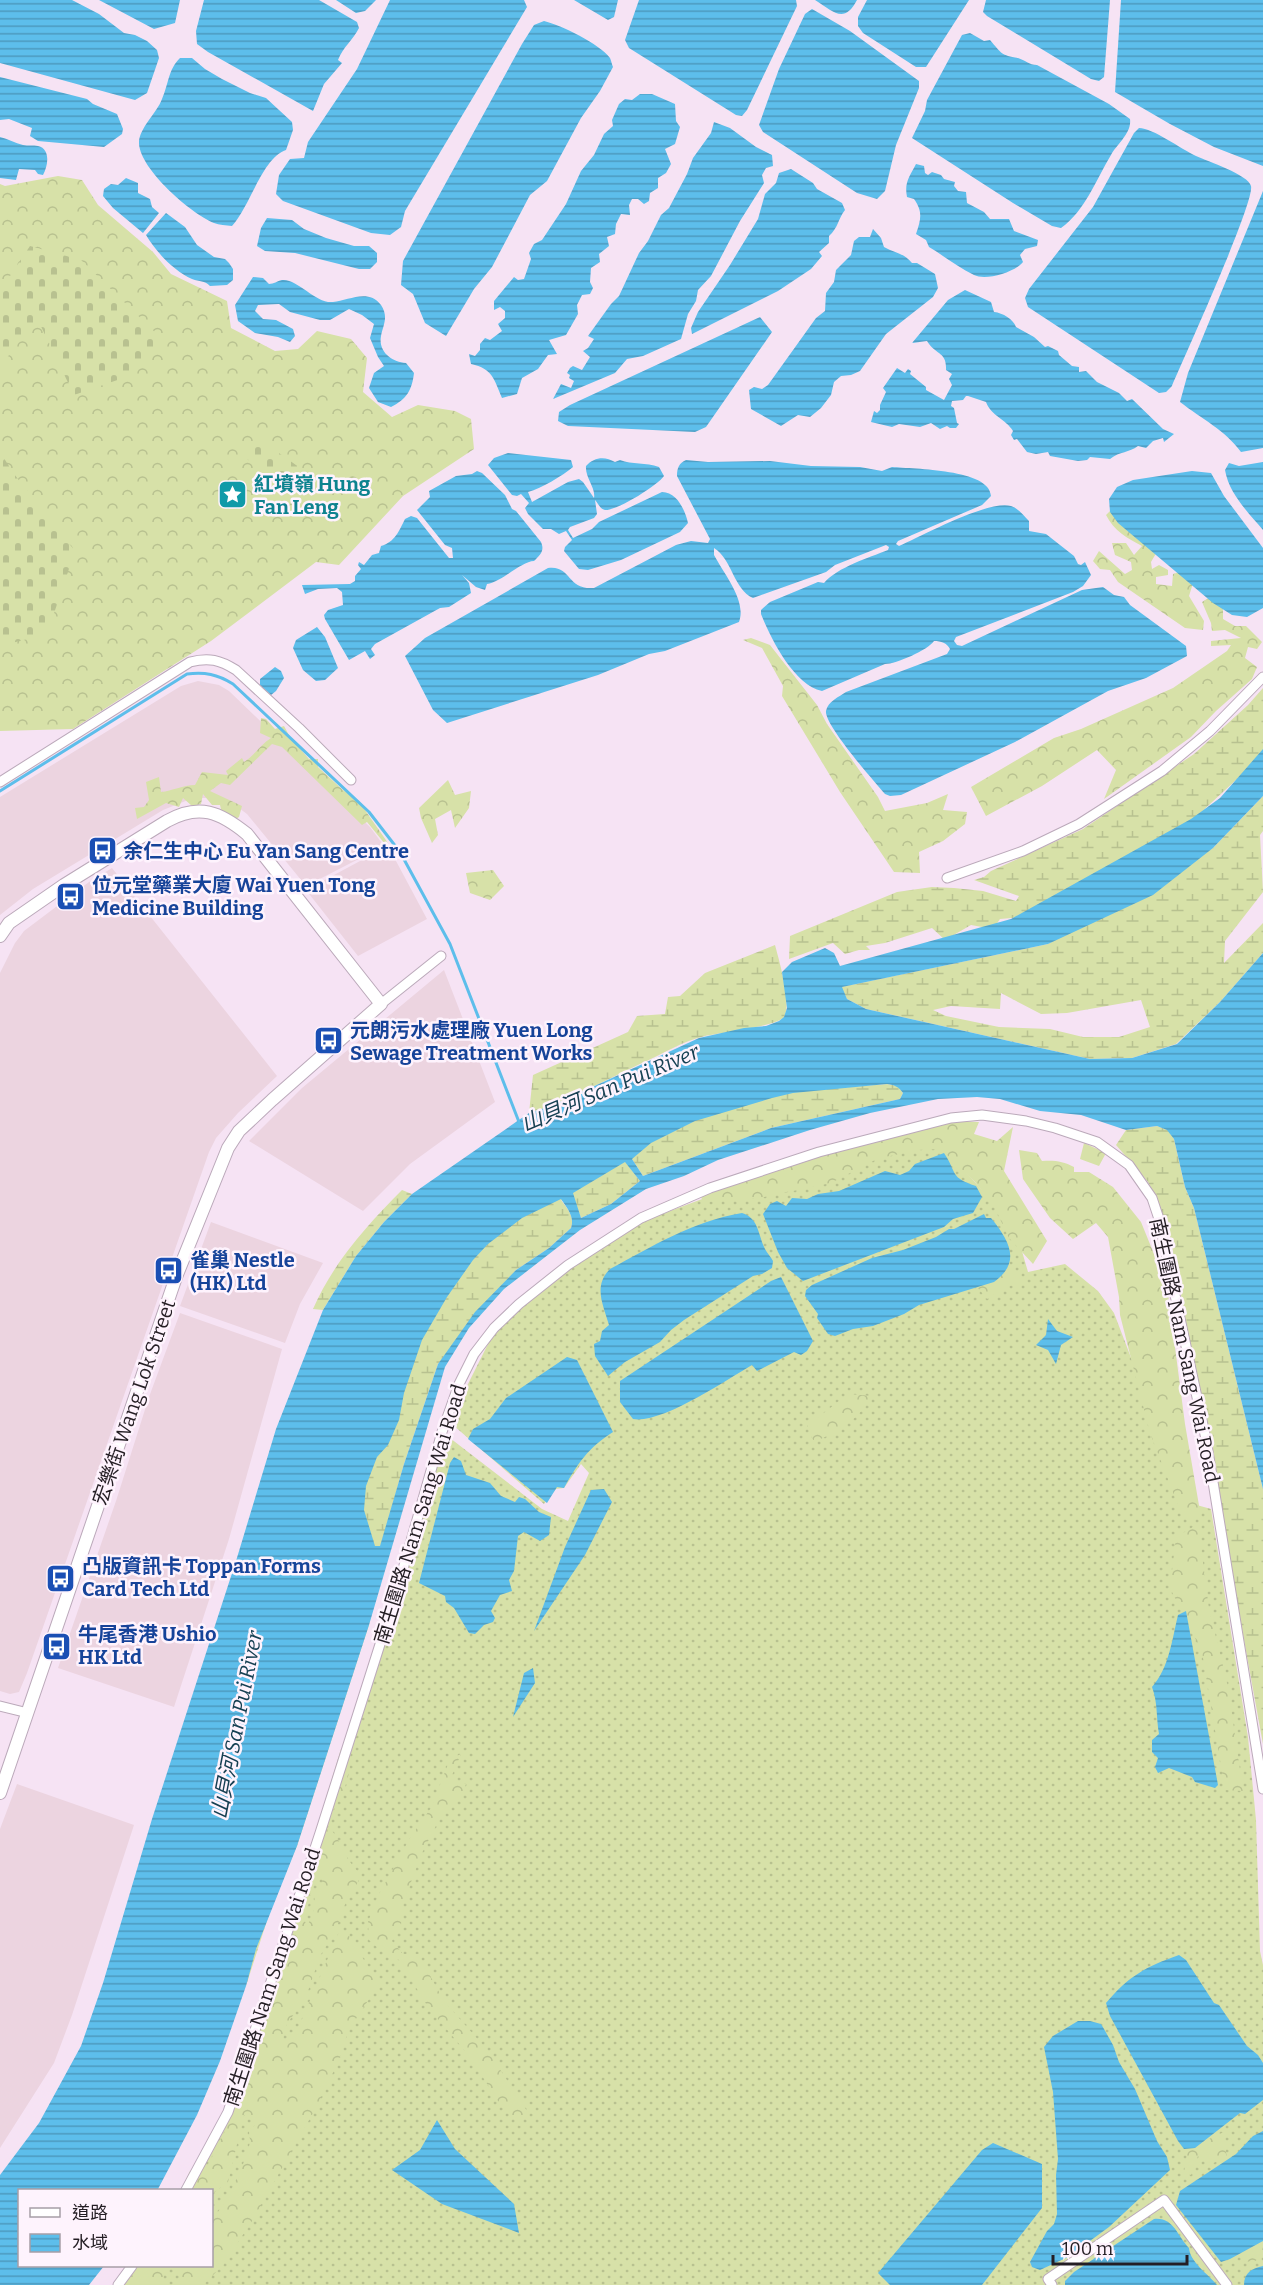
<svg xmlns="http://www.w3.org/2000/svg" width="1263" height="2285" font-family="Bitter,'Noto Sans TC',serif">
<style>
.industrial{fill:#ecd4e0}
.grass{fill:url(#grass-dots)}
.forest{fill:url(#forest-crowns)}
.wetland{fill:url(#wetland-marsh);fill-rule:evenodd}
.cemetery{fill:url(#cemetery-stones)}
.water{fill:url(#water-rules);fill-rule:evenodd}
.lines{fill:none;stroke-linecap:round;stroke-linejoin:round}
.stream{stroke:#5dbeeb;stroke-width:3}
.minor-casing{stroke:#bba9ba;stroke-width:11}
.tertiary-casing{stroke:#bba9ba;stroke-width:14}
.minor{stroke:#fff;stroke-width:9}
.tertiary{stroke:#fff;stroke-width:12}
.labels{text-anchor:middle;stroke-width:5;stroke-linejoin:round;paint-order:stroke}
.culture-label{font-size:20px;font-weight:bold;fill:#0d838f;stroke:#fef3fd;text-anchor:start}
.transit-label{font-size:20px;font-weight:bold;fill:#164399;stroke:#fef3fd;text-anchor:start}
.street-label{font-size:20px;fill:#241e24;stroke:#fef3fd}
.water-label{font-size:21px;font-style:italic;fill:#164053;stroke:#fef3fd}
</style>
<defs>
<pattern id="grass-dots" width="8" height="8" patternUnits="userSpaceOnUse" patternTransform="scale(1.5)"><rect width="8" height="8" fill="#d7e1a8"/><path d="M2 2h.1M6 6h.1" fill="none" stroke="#b8c190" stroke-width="1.8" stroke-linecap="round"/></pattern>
<pattern id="forest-crowns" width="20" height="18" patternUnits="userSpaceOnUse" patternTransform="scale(1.5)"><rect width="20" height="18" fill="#d7e1a8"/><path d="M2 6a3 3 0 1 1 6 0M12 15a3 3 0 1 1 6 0" fill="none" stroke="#b8c190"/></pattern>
<pattern id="wetland-marsh" width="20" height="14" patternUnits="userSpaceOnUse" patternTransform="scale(1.5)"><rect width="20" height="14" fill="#d7e1a8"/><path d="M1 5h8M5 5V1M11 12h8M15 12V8" fill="none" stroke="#b8c190"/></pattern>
<pattern id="cemetery-stones" width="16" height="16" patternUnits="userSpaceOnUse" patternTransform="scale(1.5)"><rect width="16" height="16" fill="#d7e1a8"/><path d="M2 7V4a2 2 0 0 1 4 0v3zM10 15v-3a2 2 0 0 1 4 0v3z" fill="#b8c190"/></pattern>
<pattern id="water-rules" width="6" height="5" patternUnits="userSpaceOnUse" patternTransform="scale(1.5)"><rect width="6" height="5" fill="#5dbeeb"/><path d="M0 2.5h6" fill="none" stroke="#4d9abe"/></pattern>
</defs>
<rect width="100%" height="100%" fill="#f6e3f4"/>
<!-- industrial -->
<path class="industrial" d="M198,681L219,685L229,691L370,827L384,846L306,886L247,814L235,805L208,798H193L163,810L33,889L0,915V797L181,686Z
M388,846L427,919L358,956L306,890Z
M112,868L277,1076L238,1113L216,1138L209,1152L27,1673L19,1692L10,1694L0,1691V973L15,943L24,931L89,882Z
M444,970L495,1102L410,1164L363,1211L249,1141L302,1088Z
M211,1222L323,1263L300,1304L285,1343L180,1306Z
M180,1313L282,1349L229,1539L174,1707L58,1668L116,1501L149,1397Z
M17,1784L134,1825L72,2015L54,2063L0,2148V1829Z"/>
<!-- grass -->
<path class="grass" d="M930,1132L1015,1227L1028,1272L1065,1264L1098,1291L1114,1313L1186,1502L1211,1509L1248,1737L1256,1820L1260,1951L1263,1965V2285H118L132,2266H212V2190H186L228,2112L306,1878L324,1872L320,1833L395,1597L404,1599L406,1574L439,1444L446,1435L542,1509L568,1521L589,1473L581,1464L564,1488L556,1489L544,1504L453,1425L462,1396L490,1340L519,1304L610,1238L654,1217L745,1183Z"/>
<!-- forest -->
<path class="forest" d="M58,176L82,180L98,205L153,252L171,274L227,301L231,328L275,351L298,349L317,331L351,339L367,358L363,392L392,417L418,405L455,411L471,419L474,449L403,496L339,565L316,562L211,641L73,729L0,731V184L5,186Z
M1114,507L1158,550L1151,562L1152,569L1159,565L1168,570V575L1156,577V584L1172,586L1173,574L1183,571L1194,580L1189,596L1204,621L1203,630L1185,628L1118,582L1110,570L1100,569L1093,561L1099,551L1125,574L1132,570L1131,562L1115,555L1112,543H1126L1134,555L1142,546C1127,538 1114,531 1106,515Z
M1212,596L1223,602V619L1235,626H1246L1262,642L1257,649L1248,647L1245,658L1257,667L1252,679L1216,711L1191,737L1104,799L1116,770L1097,750L1042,786L986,816L971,787L1054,738L1081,729L1173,688L1227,651L1231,645L1211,646V641L1241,638L1225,630L1212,631L1211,623L1202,602Z
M751,638L770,645L817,705L827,724L878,797L885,811L927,803L948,794L943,810L967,812L965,824L943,841L919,852L920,873L894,872L840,792L782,696L783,686L762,648L743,640Z
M261,718L266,719L275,729L284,726L290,737L309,759H318V767L343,790L358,800L388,843L385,844L367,822L362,825L282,747L272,744L230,785L221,783L210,791L242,806L239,817L225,826L220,805H212L203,794L201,804L192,806L183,798L179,807L166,803L137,819L135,808L144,807L149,800L146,782L159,777L161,792C172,791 183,785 195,785L202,772L228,775L226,771L242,758L244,762C254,756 260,745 271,738L260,733Z
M448,780L455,795L471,791L469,808L455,828L451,810L435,819L438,835L432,843L421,818L419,808Z
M493,870L504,886L490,900L470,893L466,873Z
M949,1121L979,1122L974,1134L997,1141L1013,1127L1004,1171L1047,1241L1033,1264L1009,1238L994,1206L975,1182L941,1149L917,1150L877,1159L831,1183L759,1198L703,1202L698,1189L816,1150Z
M1084,1143L1106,1153L1099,1166L1080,1159Z
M1019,1150L1037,1153L1042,1161C1054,1160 1063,1161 1074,1167V1172H1089L1113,1187L1141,1222L1167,1286L1185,1424L1201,1517L1183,1518L1150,1433L1120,1315L1119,1297L1108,1237L1096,1223L1073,1239L1050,1218L1023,1179Z
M1002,1263L1024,1281L1004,1288L987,1299L973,1282Z
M848,1394L872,1396C859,1419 838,1432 814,1442L807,1426Z
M1198,1524L1209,1609L1228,1687L1243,1791L1225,1790L1202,1652L1170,1588L1176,1537Z
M350,1747C352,1777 344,1793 329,1817L325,1801L341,1749Z
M461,1754L450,1780L466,1784L462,1794L446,1806L421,1855L403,1904L401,1925L392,1941L403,1954H418L444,2001L488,2051L527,2111L520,2126L498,2101L470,2057L428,2007L399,1960L384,1953L369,1940L368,1922L378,1896L410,1838L431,1808L450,1759Z
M329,1827C343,1843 344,1857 358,1872V1882L347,1899L336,1929L320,1956L306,1997L287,2024L282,2042L294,2038L339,1932L349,1936L379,1984L348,2031L340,2058L317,2106L252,2221L223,2265L203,2285H178L181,2266H212V2215L214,2216C225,2208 249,2155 250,2141C250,2138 249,2135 249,2131L256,2124L250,2117L244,2115L228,2182L212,2194V2190H181L190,2171L207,2167L226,2129L238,2091L233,2085L237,2070L256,2040L270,2005L307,1885L312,1886L305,1922L308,1925L315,1907L314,1891L321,1887L323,1877L309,1883L301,1874L313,1866L320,1854L312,1846L316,1833Z
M1228,2130L1230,2133L1223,2139L1227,2157L1211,2164L1204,2153L1198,2156L1191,2175L1184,2172L1188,2149Z
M1263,2223V2255L1254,2262L1243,2261L1240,2247Z
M137,2266H167L161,2285H122L127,2268Z"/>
<!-- wetland -->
<path class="wetland" d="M1263,688V755L1183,829L1026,917L1000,919L993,929L971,925L945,940L932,928L885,943L866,946L870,950H859L845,954L833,943L789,959L790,936L897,892L932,887L954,888L983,891L1016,901L1019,896L974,880L984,877L991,871L1083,829L1194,754L1248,705Z
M1263,796V831L1260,835L1263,892L1225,941L1224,963L1263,923V953L1220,1002L1176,1044L1132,1058L1090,1059L866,1009L847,999L841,987L1048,944L1213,848ZM1001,993L1041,1014L1067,1013L1141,1000L1150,1027L1119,1037H1083L1050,1029L999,1027L946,1016L933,1010L951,1006L1000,1009Z
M775,945C779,960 792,1004 784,1017C778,1026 719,1033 705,1036C683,1041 663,1054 642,1063C612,1078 581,1092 551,1106L529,1113L533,1075L628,1032L637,1016L665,1014L668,997L680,996L705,973Z
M887,1084L898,1086L903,1093L900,1099L771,1128L643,1176L632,1159L626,1162L640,1181L611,1204L581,1218L577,1207L561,1200C567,1208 575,1217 571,1228L549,1248L516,1270L438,1364L404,1464L384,1535L380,1547L376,1546L369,1625L297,1846L272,1905L246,1986L298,1677L453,1226L725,1097Z
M1157,1126L1168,1130L1174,1139L1185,1187L1194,1208L1263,1489V1744L1168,1225L1148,1182L1116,1145L1126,1130Z
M402,1190L412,1194L384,1222L356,1256L323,1310L313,1309C333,1263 367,1225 402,1190Z"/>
<!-- cemetery -->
<path class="cemetery" d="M30,246L81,260L164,341L129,376L74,395L37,318L0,367V291Z
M259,439L303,470L283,492L243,455Z
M0,452L14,474L75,551L47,634L0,646Z"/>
<!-- water -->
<path class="water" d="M0,0H72L99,14L124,33L135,35L147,41L157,50L159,58L147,93L135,100L0,63Z
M99,0H180L175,23L154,29Z
M204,0H319L357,22L359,28C353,40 343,47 338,60L342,63L324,84L313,111L208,52L197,44L196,31Z
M336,0H376L365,11L356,13Z
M390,0H524L527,7L405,211L401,227L390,235L371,233L283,201L276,194L279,175L290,159L304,158L308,142L357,69Z
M574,0H618L614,17L608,20Z
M639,0H796L797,6L747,110L742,116L736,115L629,48L625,40Z
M815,0H857C844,25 833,11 815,0Z
M867,0H969L926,67H916L863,33L858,26V17Z
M986,0H1110L1104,77L1099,81L1091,79L987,16L983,12Z
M1121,0H1263V166L1214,147L1170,124L1115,92Z
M812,9L850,31L919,81V88L896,145L885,191L877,199L857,193L763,132L759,125L779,69L805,14Z
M544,21C561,25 600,44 610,58C611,60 612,65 613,67L600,91L581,118L547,181L530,195L492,267L474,289L446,336L425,323L413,294L401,285L403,261L522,44L534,25Z
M970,33L984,41L990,40C1002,54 1001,55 1018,58C1025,60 1029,65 1037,65L1109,104L1130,119C1132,133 1117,144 1111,155C1096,180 1085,211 1061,228L1052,226L1013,203L912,138L925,111L927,100L962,35Z
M180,58H192L205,69L222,79L250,93L266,98L292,122L293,130L286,150C262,158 250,207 232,226C226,225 219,225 214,223C190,213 141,170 139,144C138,129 157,113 162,99C169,83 168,70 180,58Z
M0,77L87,99L93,104L117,114L123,129L122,134L104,147L38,141L30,136L32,128L9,119L0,120Z
M640,94H652L675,104L676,121L680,127L675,144L665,149L671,164L666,173L658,178V188L650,193L649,201L644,204L638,199H632L629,205L630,215L621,214L616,224L615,234L607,237L609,246L599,254L600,262L591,268L590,282L593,288L590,294L582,295L577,305L578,314L566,335L549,340L557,354L548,355L538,369L522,378L517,394L502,398C494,379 493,369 471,364L469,354L475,356L480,350V344L485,338L490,340L502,331L498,324L505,318V311L500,307L494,310V301L514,277L518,280L524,279L531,259L529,253L534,244L542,240L566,204L581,171L594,155L604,134L613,126L612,120L619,104L625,99L632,100Z
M714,122L730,128L756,147L772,155L773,166L766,168L762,175L764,183L740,221L711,276L698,290L696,301L688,314L681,339L643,356L627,359L615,373L553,399L561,384L571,388L574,381L569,378L570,375L567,373L570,368L573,366L582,370L590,357L583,351L588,348L594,339L588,336L611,304L619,296L639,253L648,241L661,215L669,208L687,174L693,158L711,133Z
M1139,128C1153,128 1181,149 1196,156C1207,161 1249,175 1251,186C1255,202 1183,360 1172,386L1166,392L1159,393L1028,307L1025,298L1029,289L1093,207L1134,133Z
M0,137C8,139 15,143 23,145C28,146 33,145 38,146C51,149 48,166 43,175L38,174L35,170L19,169L16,180L0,178Z
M916,164L924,166L925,173L928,175L932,172L941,175L944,179L955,182L954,186L958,191L966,192L967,203L984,212L990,219H1009L1014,231L1038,240L1037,246L1025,249L1020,255L1023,262C1015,272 986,281 974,275C959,268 944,256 929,247L926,240L916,234C921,219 923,212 914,199L907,197C904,182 910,176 916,164Z
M791,169L813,183L817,189L842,203L845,210C838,219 838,228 829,236V243L819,252L822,256L811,269L778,291L692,334L691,328L698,312L730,265L758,219L765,194L776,183L779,173Z
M126,178L138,183V193L150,199L152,207L159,213L143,233L113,208L103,196L104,189L111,184L118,185Z
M1263,191V448L1241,452C1225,430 1202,419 1180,402L1188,373Z
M166,213L185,227L197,245L214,257L225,259L229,263L233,269V280L227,285L210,286C204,280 200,282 192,279C174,271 156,252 146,235Z
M267,218L292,220L304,229L326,238L354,246H369L377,253V262L370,269H359L295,253L265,251L257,246L261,228Z
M873,229L881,238L884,247C895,253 904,253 912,263H917L935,274L938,288L933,297L886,334L860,371L851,375L841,376L834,382L831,395L821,408L810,417L798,415L781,426L751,409L749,390L754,387L762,389L768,385L816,318L825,311L826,293L834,282L836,270L851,255L854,241L859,237H870Z
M253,277L263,278L269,284C274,284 277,281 282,280C297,278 316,304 333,302C348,301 368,288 381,305C389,317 383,325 381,336C378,352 392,362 406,363L414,373C412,390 407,399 391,407L378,402L369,388L374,373L384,366L378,357L370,338L374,324L362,315L349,309L330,320H320L290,312L279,304L258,305L255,311L263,319L276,320L293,329L295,336L290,342L278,337L255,333L238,321L235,305Z
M965,290L991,302L994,312C1003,313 1013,319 1016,327L1034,337L1045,347L1048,346L1058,351L1059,355L1072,366L1079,367V372L1086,371L1097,382L1119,393L1127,401L1132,399L1163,429L1174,434L1164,442L1163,438L1153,441L1146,448L1138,446C1129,453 1120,451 1110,459L1090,457L1087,460L1078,461L1050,456L1048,452L1036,454L1027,452L1017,439L1014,440L1011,435L1013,431C1006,419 991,416 986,402L968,396H966L963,400L952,401L951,406L954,408L957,423L959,424L956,428H950L947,426L940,429L931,423L920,427L899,424L892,427L871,422L874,411L877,413L880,410V405L886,392L883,388L897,368L905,373L908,369L911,371L910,374L926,387V390L944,400L952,385L949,379L952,374L946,370C947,351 935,355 927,341L912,343L948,300Z
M760,317L772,332L706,427L695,432L568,426L558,421L559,412L570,405Z
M508,453L571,460L573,467C562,476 542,488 528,492L532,502L568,482L579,479L583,482L594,498C596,488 585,478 586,466C594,457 605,456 615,462L620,460C632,465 646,462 659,467L664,476C658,485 617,511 605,510C600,509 598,503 595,500L597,514L594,518L570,527L568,530L573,538L592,529L599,522L662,492C677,492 685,510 688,523L680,532L621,560L588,570L579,569L564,551L565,547L572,540L566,531L559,534L551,529H543L528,514L525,508L529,503L521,494L517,496L512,495L488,465L494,458Z
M686,460L708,462L770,461L811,466L860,467L882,471L892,467C914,469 990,469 991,496L982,505L898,541L896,544L899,546C922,536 990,499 1011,506C1018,508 1024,516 1029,521V531L1046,534L1074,556L1078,564L1081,565L1085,562L1091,575L1083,586L1073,592L956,637L954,641L957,645L962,646L1082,590L1103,587L1114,595L1124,597L1130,605L1186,646L1187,656L1146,678L1108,691L1015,742L901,795L890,796L885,794C874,781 824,725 826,711C828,701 839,697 846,692L947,654L950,649C947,643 941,641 934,641C928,650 896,664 885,664L822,691C794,685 771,639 761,614V610L770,602L818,582L824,583C838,567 868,558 888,550L889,547L886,545L835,565L826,572L753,598C734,590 732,559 714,548V555C724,574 747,601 739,622L665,651L649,654L598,675L447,723L433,710L405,656L425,638L548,568C572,565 566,590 594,588L676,545L691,541L708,543L710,539L677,476C677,468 679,463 686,460Z
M1263,462V530C1248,512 1229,494 1225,470L1229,463L1239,466Z
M477,471L482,473L505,495L512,509L516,511L541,542C545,551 540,555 534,561C522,561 503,581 487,584L485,590L476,587L462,575L469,583L471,593L449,607L440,608L375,644L371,649L375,655L370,659L365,651L349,660L325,619L324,615L328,610L343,605L342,592L337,588L318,589L305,594L302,585C318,585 334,584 350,584L355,581V576L361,569L358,565L359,562L364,565L372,555L379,553L381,546C395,542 399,531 405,519L411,516L417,518L449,558H453L452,548L445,545L417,510L430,497L429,491L456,476L472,474Z
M1192,471L1211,473L1224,496L1263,548V608L1247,617L1232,615L1213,603L1118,523L1110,512L1109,499L1117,487L1133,480Z
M317,627L325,637L338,668L325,680L316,681L303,670L293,648L296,640Z
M275,667L281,671L284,678L276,691L271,695L260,685V679Z
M1263,749V796L1213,848L1153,895L1048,944L842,987L847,999L866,1009L1090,1059L1132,1058L1177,1044L1220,1002L1263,953V1489L1194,1208L1185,1187L1174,1139L1167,1130L1157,1126L1126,1130L1081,1115L1040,1111L1000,1099L977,1097L938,1099L870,1113L810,1130L718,1160L684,1176L646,1189L580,1230L504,1289L469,1328L445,1367L369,1625L297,1846L256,1949L246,1986L220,2061L197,2115L158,2189L20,2190V2266H104L89,2285H0V2175L39,2123L81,2046L103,1983L152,1819L236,1561L276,1429L323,1310L356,1256L384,1222L412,1194L529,1113L551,1106L699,1038L744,1028L766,1026L779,1021L784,1017L787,1008L782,972L792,962L825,948L834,953L840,966L1011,919L1191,819L1220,798ZM887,1084C895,1085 899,1087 903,1093L900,1099L771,1128L643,1176L632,1159L651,1143L695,1121L772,1098L793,1093ZM625,1162L640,1181L611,1204L581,1218L573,1193ZM561,1199C567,1208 575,1217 571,1228L549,1248L516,1270L475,1312L438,1364L404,1464L380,1546H375L364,1510L366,1486L377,1457L388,1445L399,1420L404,1393L422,1340L447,1297L473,1260L488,1244L522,1218Z
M944,1153C958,1174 949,1177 976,1186L982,1197L973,1213L953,1219L944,1227L803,1281L787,1268L778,1252L763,1214L770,1204L777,1201L786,1206L792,1198L807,1199L818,1194L839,1191L885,1171L900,1175L909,1171L915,1164Z
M742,1213C759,1218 758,1235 765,1249C767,1253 771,1257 773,1261L772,1268L762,1274L753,1276L684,1320L671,1330L660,1342L625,1362L608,1376L595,1356L594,1344L600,1341L602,1331L609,1325C603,1304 593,1286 610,1269C653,1246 693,1221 742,1213Z
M984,1214L986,1218H991C1009,1240 1022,1262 994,1282L919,1305L904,1314L873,1326L853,1329L835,1336L828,1334L817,1318L818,1314L805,1296L806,1290L812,1285L872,1258L903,1250L936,1237L949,1229H954Z
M781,1277L813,1341L807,1351L801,1355L794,1352L757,1371L752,1365C726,1380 662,1424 633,1419L620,1402V1381L771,1281Z
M1048,1319L1057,1331L1073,1337L1061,1345L1056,1364L1048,1350L1036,1345L1046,1335Z
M567,1357L577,1360L613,1432C588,1448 578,1463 564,1488L557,1487L547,1503L468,1439L473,1429L490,1419L506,1398Z
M454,1457L461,1461L466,1475L490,1483L501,1496L515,1502L519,1497L525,1499L539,1512L551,1517L549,1535L540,1541L524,1532L518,1536L514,1571L509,1580L512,1591L500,1595L491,1611L495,1618L493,1622L484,1625L475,1634L469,1633L454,1608L446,1602L445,1596L419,1583L450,1463Z
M604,1489L612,1502L585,1555L534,1631L565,1547L591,1490Z
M1186,1611L1218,1785L1215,1788L1195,1782L1192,1777L1169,1768L1158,1773L1155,1767L1158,1758L1152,1752V1740L1159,1734C1156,1717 1158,1703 1152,1687C1169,1668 1172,1640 1178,1615Z
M533,1668L535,1683L513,1717L524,1673Z
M1179,1955L1186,1960L1214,2003L1219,2005L1247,2046L1258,2055L1263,2063V2100L1245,2114L1240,2113L1195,2148L1184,2149L1178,2141L1110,2016L1106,2003C1129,1976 1145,1967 1179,1955Z
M1078,2021H1090L1101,2024L1104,2029L1113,2045L1119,2062L1135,2089L1157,2141L1167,2157L1170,2170L1109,2227L1068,2257L1040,2270L1032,2267L1030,2262L1047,2231L1054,2224L1057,2214L1056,2175L1058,2159L1053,2092L1044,2047L1053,2036Z
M437,2120L455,2149L514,2204L519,2233L442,2204L392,2170L420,2150Z
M1263,2131V2241L1230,2259L1221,2262L1176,2205L1180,2191L1236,2154L1253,2136Z
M993,2143L1042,2164V2208L982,2285H890L878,2273L982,2150Z
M1154,2219C1174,2217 1177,2236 1189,2248C1190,2262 1208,2274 1217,2285H1065V2281L1074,2272Z
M1263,2266V2285H1244C1244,2273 1252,2268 1263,2266Z"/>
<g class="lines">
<!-- stream -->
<path class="stream" d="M0,791L187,674C205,672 217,674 233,684L369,812L400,852L450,944L519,1122"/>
<defs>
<path id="minor" d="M0,782L190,662C209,657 220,660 236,670L299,728L351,780
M947,878L1023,851L1079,824L1162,771L1210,731L1263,677
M381,1004L441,956
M0,1706L28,1713
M186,2190L228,2112L320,1833L395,1597L442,1432L459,1384L474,1354L494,1328L519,1304L568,1265L641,1218L710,1188L819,1152L951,1118L982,1115L1026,1121L1055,1128L1097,1142L1129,1165L1152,1198L1158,1216L1206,1439L1263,1789
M118,2285L132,2266
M1052,2285L1048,2279L1164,2200L1227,2285"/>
<path id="tertiary" d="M0,936L9,923L64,885L167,821C199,803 220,812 247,834L381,1004L272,1100L239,1131L228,1148L176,1277L0,1793"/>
</defs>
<!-- minor casing -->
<use href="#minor" class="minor-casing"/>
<!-- tertiary casing -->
<use href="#tertiary" class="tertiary-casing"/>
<!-- minor -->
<use href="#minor" class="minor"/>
<!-- tertiary -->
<use href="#tertiary" class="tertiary"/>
</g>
<!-- icons -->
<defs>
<symbol id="sight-square" viewBox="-11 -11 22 22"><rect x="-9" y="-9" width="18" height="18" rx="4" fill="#0f9aa8" stroke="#fef3fd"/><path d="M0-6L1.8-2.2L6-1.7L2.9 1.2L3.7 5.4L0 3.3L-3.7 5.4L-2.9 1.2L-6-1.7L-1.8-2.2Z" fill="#fff"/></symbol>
<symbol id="bus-square" viewBox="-11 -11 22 22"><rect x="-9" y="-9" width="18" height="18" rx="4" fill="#1a4fb4" stroke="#fef3fd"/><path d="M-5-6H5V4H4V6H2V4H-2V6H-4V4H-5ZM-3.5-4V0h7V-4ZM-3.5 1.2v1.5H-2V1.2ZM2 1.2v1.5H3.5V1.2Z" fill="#fff"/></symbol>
</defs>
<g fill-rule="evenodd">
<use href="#sight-square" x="216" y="478" width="33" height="33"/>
<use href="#bus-square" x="86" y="834" width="33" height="33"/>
<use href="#bus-square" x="54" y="880" width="33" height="33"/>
<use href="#bus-square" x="312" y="1024" width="33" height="33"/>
<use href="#bus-square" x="152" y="1254" width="33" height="33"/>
<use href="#bus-square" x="44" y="1562" width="33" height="33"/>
<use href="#bus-square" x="40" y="1630" width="33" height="33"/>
</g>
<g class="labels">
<!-- culture labels -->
<g class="culture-label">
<text x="254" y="491">紅墳嶺 Hung<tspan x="254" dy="23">Fan Leng</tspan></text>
</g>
<!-- transit labels -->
<g class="transit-label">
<text x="123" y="858">余仁生中心 Eu Yan Sang Centre</text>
<text x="92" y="892">位元堂藥業大廈 Wai Yuen Tong<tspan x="92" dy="23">Medicine Building</tspan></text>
<text x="350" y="1037">元朗污水處理廠 Yuen Long<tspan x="350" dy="23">Sewage Treatment Works</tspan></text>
<text x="190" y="1267">雀巢 Nestle<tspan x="190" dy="23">(HK) Ltd</tspan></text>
<text x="82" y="1573">凸版資訊卡 Toppan Forms<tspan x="82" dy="23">Card Tech Ltd</tspan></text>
<text x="78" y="1641">牛尾香港 Ushio<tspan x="78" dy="23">HK Ltd</tspan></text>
</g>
<!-- street labels -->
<g class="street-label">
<text transform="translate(1185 1350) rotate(78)" y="7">南生圍路 Nam Sang Wai Road</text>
<text transform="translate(134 1402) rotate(-71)" y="7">宏樂街 Wang Lok Street</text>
<text transform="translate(420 1514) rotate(-73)" y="7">南生圍路 Nam Sang Wai Road</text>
<text transform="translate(272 1977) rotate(-72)" y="7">南生圍路 Nam Sang Wai Road</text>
</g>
<!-- water labels -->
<g class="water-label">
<text transform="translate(610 1088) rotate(-23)" y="7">山貝河 San Pui River</text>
<text transform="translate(237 1725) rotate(-79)" y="7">山貝河 San Pui River</text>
</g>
</g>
<!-- legend -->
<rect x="18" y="2189" width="195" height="78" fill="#fef3fd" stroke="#a79ea6" stroke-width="1.5"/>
<rect x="30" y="2208" width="30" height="9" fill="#ffffff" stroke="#a79ea6" stroke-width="1.5"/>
<text x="72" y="2219" font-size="18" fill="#241e24">道路</text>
<rect x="30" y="2234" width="30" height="18" fill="url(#water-rules)" stroke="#a79ea6" stroke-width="1.5"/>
<text x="72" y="2249" font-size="18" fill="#241e24">水域</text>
<!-- scale -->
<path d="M1053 2255v9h134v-9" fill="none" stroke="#241e24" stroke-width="3"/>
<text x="1062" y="2255" font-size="18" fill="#241e24" stroke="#fef3fd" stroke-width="4.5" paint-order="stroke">100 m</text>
</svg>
